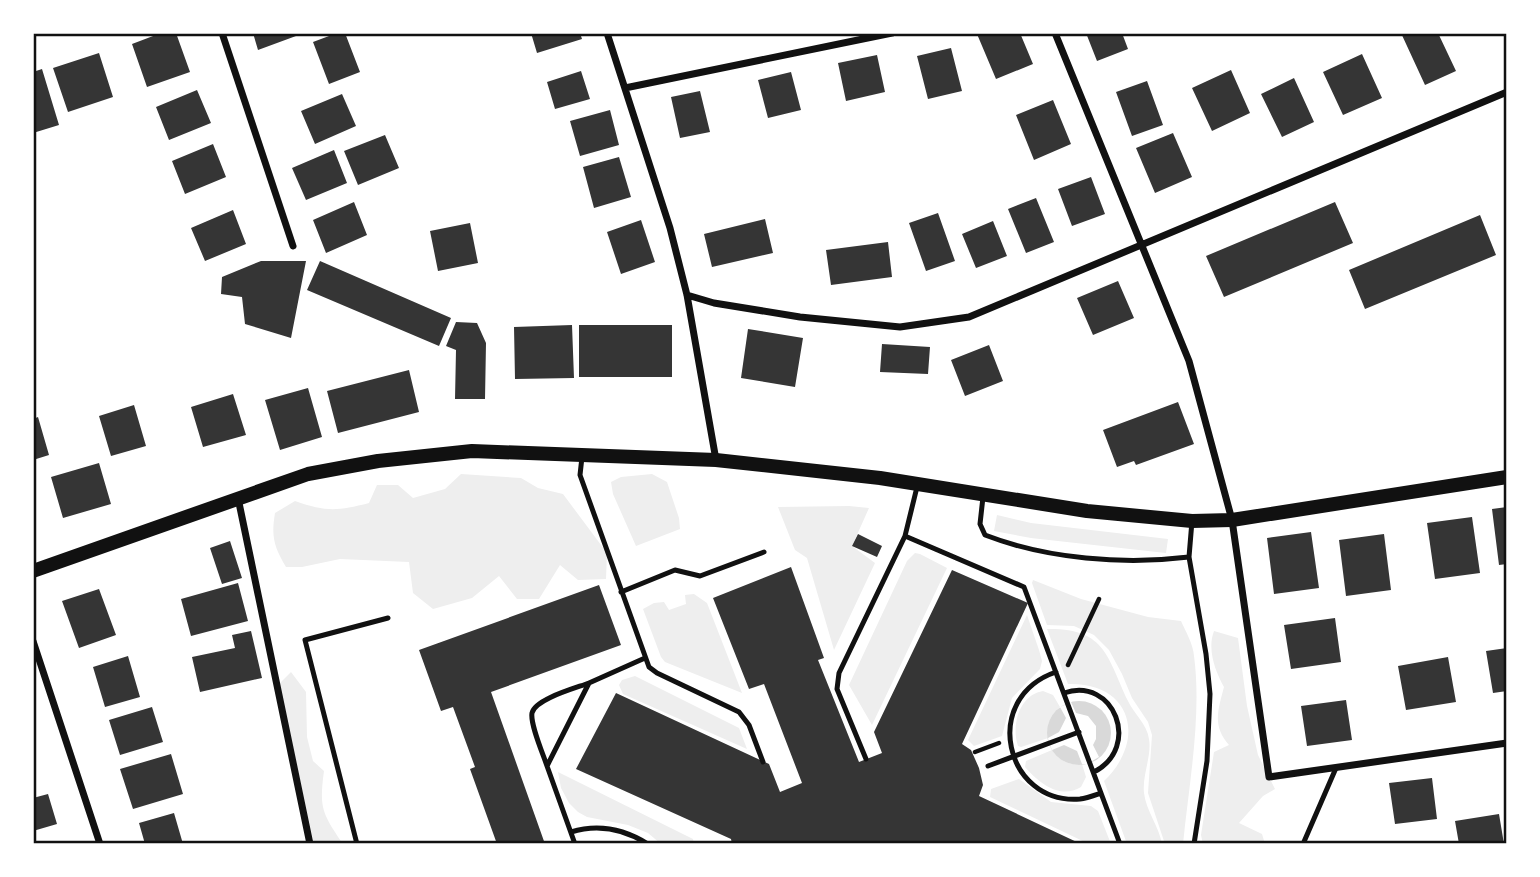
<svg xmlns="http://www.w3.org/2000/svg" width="1540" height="877" font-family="'Libre Baskerville',serif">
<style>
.green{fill:#eee}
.water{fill:#d9d9d9}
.pier{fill:#fff}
.building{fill:#353535}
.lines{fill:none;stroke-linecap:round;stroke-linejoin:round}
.path{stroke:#111;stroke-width:4.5}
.service{stroke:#111;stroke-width:5}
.minor{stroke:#111;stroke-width:7}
.secondary{stroke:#111;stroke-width:14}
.neatline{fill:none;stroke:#111;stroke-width:2.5}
</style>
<rect width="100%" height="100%" fill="#fff"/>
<!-- green -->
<path class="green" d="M461,474L521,478L538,488L563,494L607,553L606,579L578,580L560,565L539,599H517L499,576L472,598L433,609L413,593L409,562L340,559L302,567H286C274,547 271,537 275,513L295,501C326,512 338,511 369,503L377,485H398L413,498L445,489Z
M652,474L667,482L679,518L680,529L636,546L613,494L611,482L621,477Z
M849,506L869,508L852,546L875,563L834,650L807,558L795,550L778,507Z
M997,515L1031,523L1168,539L1166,553L1031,538L994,531Z
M915,553L920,554L947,568L872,725L849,685L907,561Z
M1033,580L1081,599L1148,617L1181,621C1186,632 1193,644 1194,656C1202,715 1189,784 1183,844H1165L1148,793L1152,735L1148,722L1132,698L1122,674L1109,650L1094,635L1074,626L1047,625L1032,583Z
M694,594L707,603L742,693L665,662L661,657L643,609L654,603L664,602L669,610L686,604L685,595Z
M1027,615L1039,650L1042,661L1040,669L1012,698L1002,736L974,746L968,740Z
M1047,629C1106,628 1107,657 1128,701C1134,714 1147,724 1149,739C1152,756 1142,775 1144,793C1146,811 1159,826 1162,844H1127L1104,781C1147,740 1132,682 1068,684Z
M1214,631L1238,638L1247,706L1258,755L1275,789L1263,796L1239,823L1262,834L1265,844H1203L1201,835L1214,752L1229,745C1212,726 1218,710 1224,687C1215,671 1207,649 1214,631Z
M291,672L306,692L307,737L313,761L324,771C319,808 322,813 343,844H314L279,684Z
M635,676L739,728L747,749L623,694L619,685L622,680Z
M1043,691L1053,695L1060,707C1052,715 1046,727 1048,738L1021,747L1018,746C1011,726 1019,695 1043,691Z
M1052,750C1059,760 1069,766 1082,764L1086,777L1081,787C1060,800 1039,783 1025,767L1026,761Z
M558,772L693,839L694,844H661L648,833L628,825L587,817L578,812L569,803L561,788Z
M1019,779L1051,802L1091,806L1098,811L1111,844H1089L990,797L991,789Z"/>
<!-- water -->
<path class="water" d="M1047 733a32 32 0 1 1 64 0a32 32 0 1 1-64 0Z"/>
<!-- pier -->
<path class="pier" d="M1071,702L1076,713L1088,716L1096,726V739L1093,745L1099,757L1087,764H1082L1077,751L1064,745L1052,750L1049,743L1048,738L1059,732L1066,718L1060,707Z"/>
<!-- building -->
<path class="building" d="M161,33H176L190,72L147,87L132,44Z
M253,33H295L296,36L258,50Z
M337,33H345L360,72L329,84L313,42Z
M531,33H580L582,39L537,53Z
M981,33H1020L1033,64L996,79L977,34Z
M1086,33H1122L1128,49L1097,61Z
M1401,33H1438L1456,71L1425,85Z
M951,48L962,91L928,99L917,56Z
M99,53L113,97L68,112L53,68Z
M1362,54L1382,98L1343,115L1323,72Z
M877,55L885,92L846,101L838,63Z
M42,69L59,125L33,133V72Z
M1231,70L1250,113L1212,131L1192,88Z
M581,71L590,99L555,109L547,82Z
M791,72L801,110L768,118L758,80Z
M1294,78L1314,122L1282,137L1261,94Z
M1147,81L1163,125L1132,136L1116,92Z
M197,90L211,123L169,140L156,107Z
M700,91L710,132L680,138L671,97Z
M342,94L356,126L315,144L301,111Z
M1053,100L1071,144L1034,160L1016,115Z
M610,110L619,145L580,156L570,121Z
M1173,133L1192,177L1155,193L1136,148Z
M385,135L399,168L358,185L344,151Z
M213,144L226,177L185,194L172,161Z
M334,150L347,183L306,200L292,168Z
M619,157L631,197L594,208L583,167Z
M1091,177L1105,214L1072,226L1058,189Z
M1036,198L1054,242L1026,253L1008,209Z
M354,202L367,235L326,253L313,220Z
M1335,202L1353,243L1224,297L1206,256Z
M233,210L246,244L205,261L191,228Z
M938,213L955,261L926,271L909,223Z
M1480,215L1496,255L1365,309L1349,270Z
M765,219L773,253L712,267L704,234Z
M641,220L655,262L621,274L607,232Z
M993,221L1007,256L976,268L962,234Z
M470,223L478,263L438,271L430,231Z
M888,242L892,277L831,285L826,250Z
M261,261H306L291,338L245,324L242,297L221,294L222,277Z
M320,261L451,318L439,346L307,290Z
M1118,281L1134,318L1093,335L1077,298Z
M456,322L477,323L486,343L485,399H455L456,350L446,346Z
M572,325L574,378L515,379L514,327Z
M579,325H672V377H579Z
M748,329L803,338L795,387L741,378Z
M882,344L930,347L928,374L880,372Z
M989,345L1003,381L965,396L951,360Z
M409,370L419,412L338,433L327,391Z
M308,388L322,437L280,450L265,400Z
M233,394L246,435L203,447L191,407Z
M1178,402L1194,444L1136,465L1134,461L1117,467L1103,430Z
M134,405L146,446L111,456L99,416Z
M38,417L49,455L33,460V419Z
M99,463L111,504L63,518L51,477Z
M1507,507V564L1499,565L1492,509Z
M1472,517L1480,573L1435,579L1427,523Z
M1311,532L1319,588L1274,594L1267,538Z
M858,534L882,546L877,557L852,546Z
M1384,534L1391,590L1346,596L1339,540Z
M230,541L242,578L222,584L210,548Z
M791,567L824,658L818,660L859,762L882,753L874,732L952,570L1028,603L962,744L971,750L979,768L983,785L979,796L1081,844H732L731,839L576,769L616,693L769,764L780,792L802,783L764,684L749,689L713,598Z
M238,583L248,621L191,636L181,599Z
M599,585L621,645L491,692L545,844H497L470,769L475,767L453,707L441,711L419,650Z
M99,589L116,635L79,648L62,601Z
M1335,618L1341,662L1291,669L1284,625Z
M251,631L262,678L200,692L192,657L235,648L232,635Z
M1507,648V691L1493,693L1486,651Z
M128,656L140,697L105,707L93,667Z
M1448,657L1456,702L1406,710L1398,666Z
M1346,700L1352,740L1307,746L1301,706Z
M152,707L163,742L120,755L109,720Z
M171,754L183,794L133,809L120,769Z
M1432,778L1437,819L1395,824L1389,783Z
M48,794L57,824L33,831V798Z
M174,813L183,844H145L139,823Z
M1499,814L1504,844H1459L1455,821Z"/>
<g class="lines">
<!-- path -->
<path class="path" d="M1068,665L1099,599
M975,752L999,743"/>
<!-- service -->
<path class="service" d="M582,457L580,475L649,667L657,673L739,712L749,725L763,762
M983,497L980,524L985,535C1047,559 1124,565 1189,557
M1192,521L1189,557L1206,654L1210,694L1207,761L1194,844
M905,536L1024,587L1120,844
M621,592L675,570L700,576L764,552
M1056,672C980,698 1005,805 1080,799C1087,798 1095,795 1101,793
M1064,693C1114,676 1142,747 1094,772
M866,759L837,689L839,673L905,536L917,487
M547,766C543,754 530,724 532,713C535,699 576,688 589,683
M988,766L1079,732
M571,832C597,824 624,829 648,844
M357,844L305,640L388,618
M575,844L547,766L589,683L645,658
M1303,844L1336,768"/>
<!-- minor -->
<path class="minor" d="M222,33L293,246
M607,33L670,228L687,295L716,460
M1055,33L1189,361L1232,520L1269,777L1507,743
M625,88L892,33
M687,295L714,303L800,317L900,327L969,317L1507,92
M238,498L310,844
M33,641L100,844"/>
<!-- secondary -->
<path class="secondary" d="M33,571L308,474L378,461L472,451L716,460L880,478L1087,511L1192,521L1232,520L1507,477"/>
</g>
<!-- border -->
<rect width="1540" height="877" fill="none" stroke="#ffffff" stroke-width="70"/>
<rect x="35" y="35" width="1470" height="807" class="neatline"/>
</svg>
